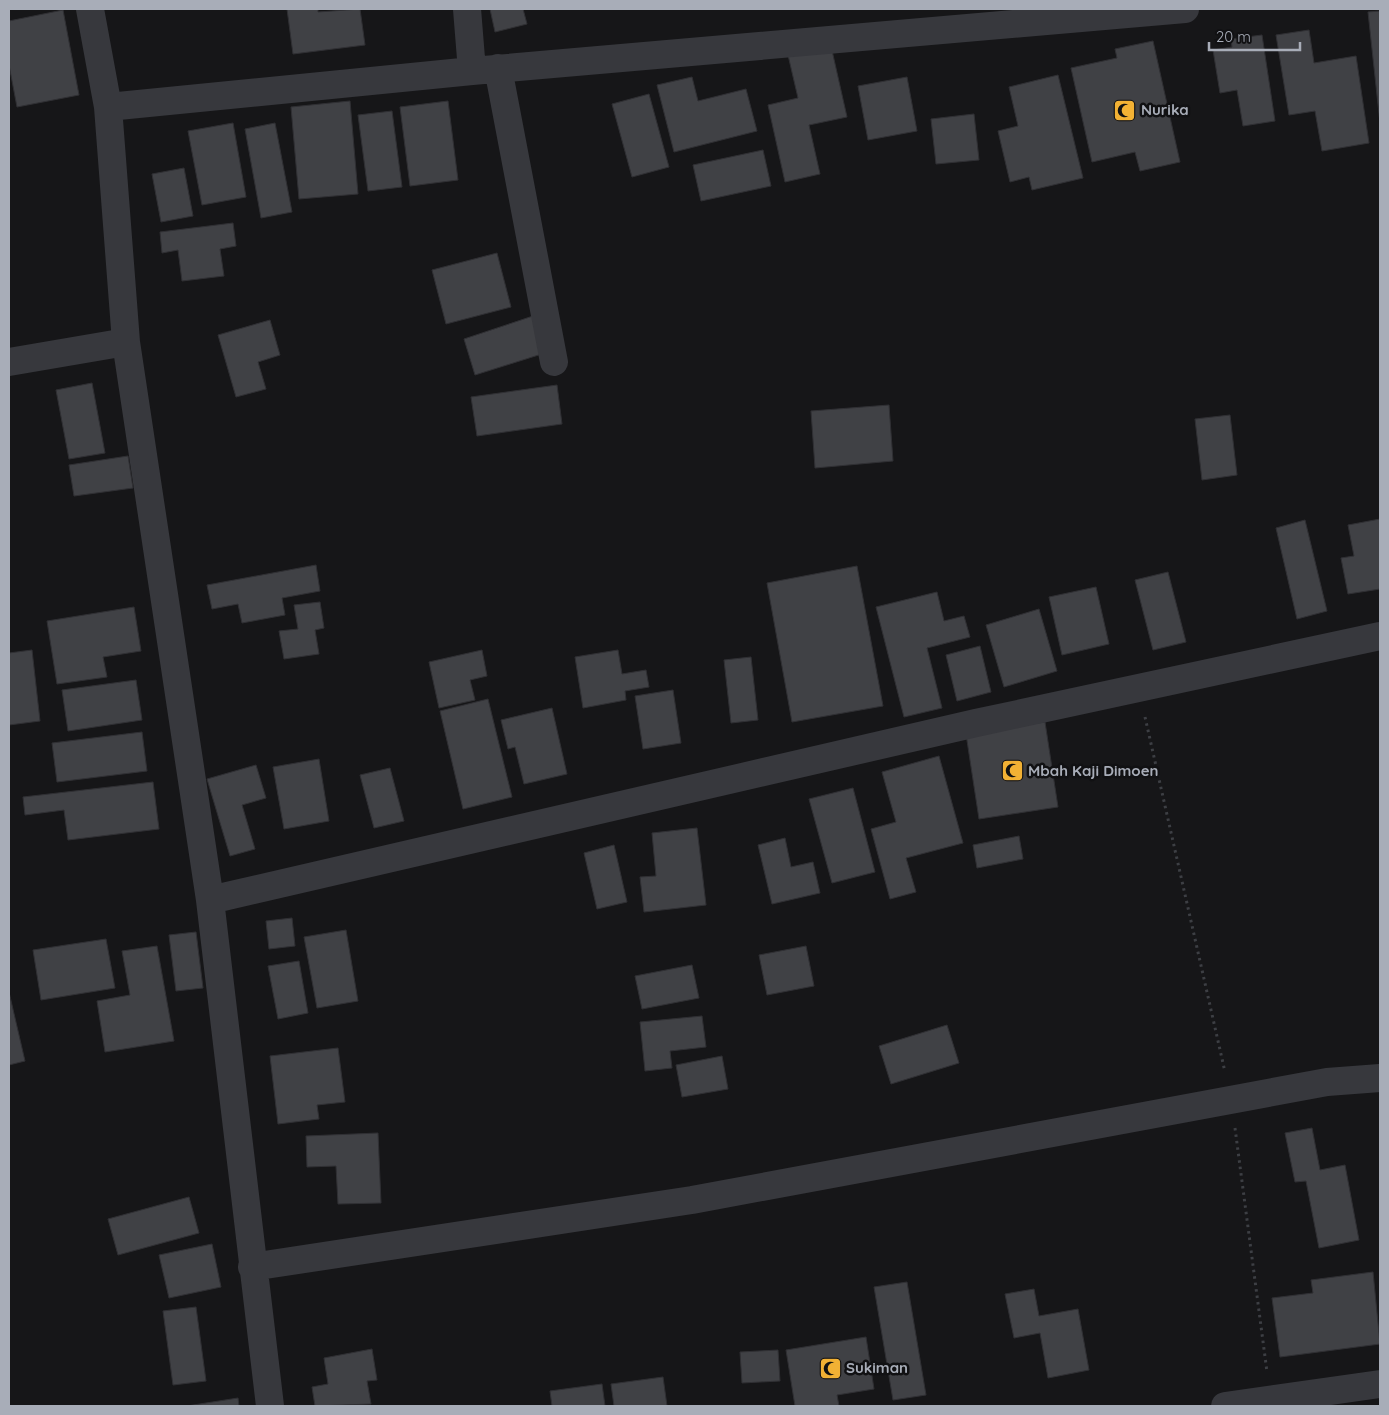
<svg xmlns="http://www.w3.org/2000/svg" width="1389" height="1415" font-family="Quicksand,sans-serif">
<style>
.building{fill:#404145;stroke:#303034}
.lines{fill:none;stroke-linecap:round;stroke-linejoin:round}
.path{stroke:#3d3f44;stroke-width:3;stroke-dasharray:2.5 4;stroke-linecap:butt}
.minor{stroke:#37383d;stroke-width:28}
.labels{text-anchor:middle;stroke-width:5;stroke-linejoin:round;paint-order:stroke}
.poi-label{font-size:15px;font-weight:bold;fill:#a8adb8;stroke:#111113;text-anchor:start}
</style>
<rect width="100%" height="100%" fill="#161618"/>
<!-- building -->
<path class="building" d="M287,9H318V12L360,9L365,45L293,54Z
M490,9H523L527,24L495,32Z
M63,10L79,95L17,107L9,65V21Z
M1380,11V123L1368,12Z
M1309,30L1314,63L1356,56L1369,143L1322,151L1315,111L1289,115L1276,35Z
M1262,35L1275,121L1243,126L1237,90L1220,93L1213,50L1232,47L1231,39Z
M1153,41L1180,162L1140,171L1135,152L1092,162L1071,68L1117,58L1115,49Z
M831,46L847,117L809,125L820,174L785,182L768,105L798,98L788,55Z
M1058,75L1083,178L1032,190L1029,177L1010,182L998,131L1018,126L1009,87Z
M692,77L698,101L746,89L757,131L674,152L657,85Z
M907,77L917,131L868,140L858,86Z
M649,94L669,167L632,177L612,104Z
M350,101L358,194L299,199L291,107Z
M448,101L458,180L410,186L400,107Z
M392,111L402,187L368,191L358,115Z
M974,114L979,160L936,164L931,119Z
M233,123L246,197L202,205L188,131Z
M275,123L292,212L261,218L245,129Z
M763,150L771,186L701,201L693,165Z
M184,168L193,216L161,222L152,174Z
M233,223L236,246L220,249L224,276L182,281L178,250L162,253L160,232Z
M497,253L511,307L446,324L432,270Z
M533,316L545,353L475,375L464,339Z
M270,320L280,355L258,362L266,389L236,397L218,335Z
M92,383L105,453L69,459L56,390Z
M557,385L562,424L477,436L471,397Z
M889,405L893,461L815,468L811,411Z
M1230,415L1237,475L1202,480L1195,419Z
M128,456L133,488L74,496L69,465Z
M1380,519V589L1348,594L1341,558L1354,556L1348,525Z
M1305,520L1327,611L1297,619L1276,528Z
M316,565L320,591L282,598L285,615L242,623L238,604L212,609L207,585Z
M857,566L883,706L792,722L767,583Z
M1168,572L1186,642L1153,650L1135,580Z
M1096,587L1109,644L1062,655L1049,597Z
M937,592L944,621L964,616L970,637L927,648L942,708L904,717L876,607Z
M320,602L324,628L315,630L319,654L284,659L279,631L298,629L294,605Z
M134,607L141,651L103,657L107,677L57,684L47,621Z
M1039,609L1057,671L1004,687L986,625Z
M980,646L991,692L957,701L946,655Z
M32,650L40,721L9,725V653Z
M482,650L487,676L470,680L475,700L439,708L429,662Z
M618,650L622,674L646,670L649,687L625,691L626,700L583,708L575,657Z
M751,657L758,720L731,723L724,660Z
M136,680L142,720L68,731L62,690Z
M673,690L681,743L643,749L635,696Z
M488,699L512,797L463,809L440,711Z
M552,708L567,774L524,784L515,747L508,749L501,720Z
M1045,722L1058,807L979,819L966,734Z
M142,732L147,771L57,782L52,743Z
M939,756L963,843L906,858L916,892L890,899L871,829L896,822L882,772Z
M319,759L329,821L284,829L273,767Z
M256,765L266,798L242,805L255,849L230,856L207,779Z
M390,768L404,821L374,828L360,775Z
M153,782L159,829L68,840L64,810L25,815L23,797Z
M853,788L875,872L832,883L809,799Z
M697,828L706,905L644,912L640,877L656,876L652,833Z
M1019,836L1023,859L977,868L973,845Z
M785,838L791,867L813,862L820,893L772,904L758,845Z
M614,845L627,902L597,909L584,853Z
M292,918L295,946L269,949L266,921Z
M346,930L358,1001L317,1008L304,937Z
M196,932L203,988L176,991L169,935Z
M106,939L115,988L41,1000L33,950Z
M157,946L174,1041L105,1052L97,1001L130,995L122,951Z
M806,946L814,986L767,995L759,955Z
M299,961L308,1013L278,1019L268,966Z
M692,965L699,998L642,1009L635,976Z
M9,992L25,1061L9,1065Z
M702,1016L706,1047L670,1051L672,1068L645,1071L640,1022Z
M947,1025L959,1063L891,1084L879,1046Z
M338,1048L345,1102L317,1105L319,1119L278,1124L270,1056Z
M722,1056L728,1089L682,1097L676,1065Z
M1312,1128L1320,1170L1345,1165L1359,1240L1319,1248L1306,1181L1295,1182L1285,1133Z
M378,1133L381,1203L338,1204L336,1166L307,1167L306,1136Z
M189,1197L199,1233L118,1255L108,1219Z
M212,1244L221,1287L169,1298L159,1255Z
M1373,1272L1380,1344L1280,1357L1272,1298L1313,1293L1311,1280Z
M907,1282L926,1395L893,1400L874,1287Z
M1034,1289L1039,1316L1078,1309L1089,1370L1048,1378L1040,1333L1014,1338L1005,1294Z
M196,1307L206,1381L173,1385L163,1311Z
M866,1337L874,1389L837,1395L839,1406H795L786,1350Z
M372,1349L377,1380L367,1381L371,1404L315,1406L312,1387L328,1384L324,1358Z
M778,1350L780,1381L742,1383L740,1352Z
M663,1377L667,1406H614L611,1384Z
M602,1384L605,1406H552L550,1391Z
M238,1398L239,1406H187Z"/>
<g class="lines">
<!-- path -->
<path class="path" d="M1145,717L1225,1072
M1235,1128L1267,1372"/>
<!-- minor -->
<path class="minor" d="M90,9L108,107L472,71L1185,9
M467,9L472,71
M498,68L554,362
M108,107L126,342L210,900
M9,362L126,342
M252,1267L692,1200L1327,1082L1380,1078
M270,1406L210,900L976,723L1380,636
M1225,1406L1380,1384"/>
</g>
<!-- icons -->
<defs>
<symbol id="mosque-square" viewBox="-11 -11 22 22"><rect x="-9" y="-9" width="18" height="18" rx="4" fill="#f2b134" stroke="#111113"/><path d="M3.5-4.9A6 6 0 1 0 3.5 4.9A5 5 0 1 1 3.5-4.9Z" fill="#111"/></symbol>
</defs>
<g fill-rule="evenodd">
<use href="#mosque-square" x="1112" y="98" width="25" height="25"/>
<use href="#mosque-square" x="1000" y="758" width="25" height="25"/>
<use href="#mosque-square" x="818" y="1356" width="25" height="25"/>
</g>
<g class="labels">
<!-- poi labels -->
<g class="poi-label">
<text x="1141" y="115">Nurika</text>
<text x="1028" y="776">Mbah Kaji Dimoen</text>
<text x="846" y="1373">Sukiman</text>
</g>
</g>
<!-- border -->
<rect width="1389" height="1415" fill="none" stroke="#a8adb8" stroke-width="20"/>
<!-- scale -->
<path d="M1209 42v8h91v-8" fill="none" stroke="#a8adb8" stroke-width="2.5"/>
<text x="1216" y="42" font-size="15" fill="#a8adb8" stroke="#111113" stroke-width="4" paint-order="stroke">20 m</text>
</svg>
